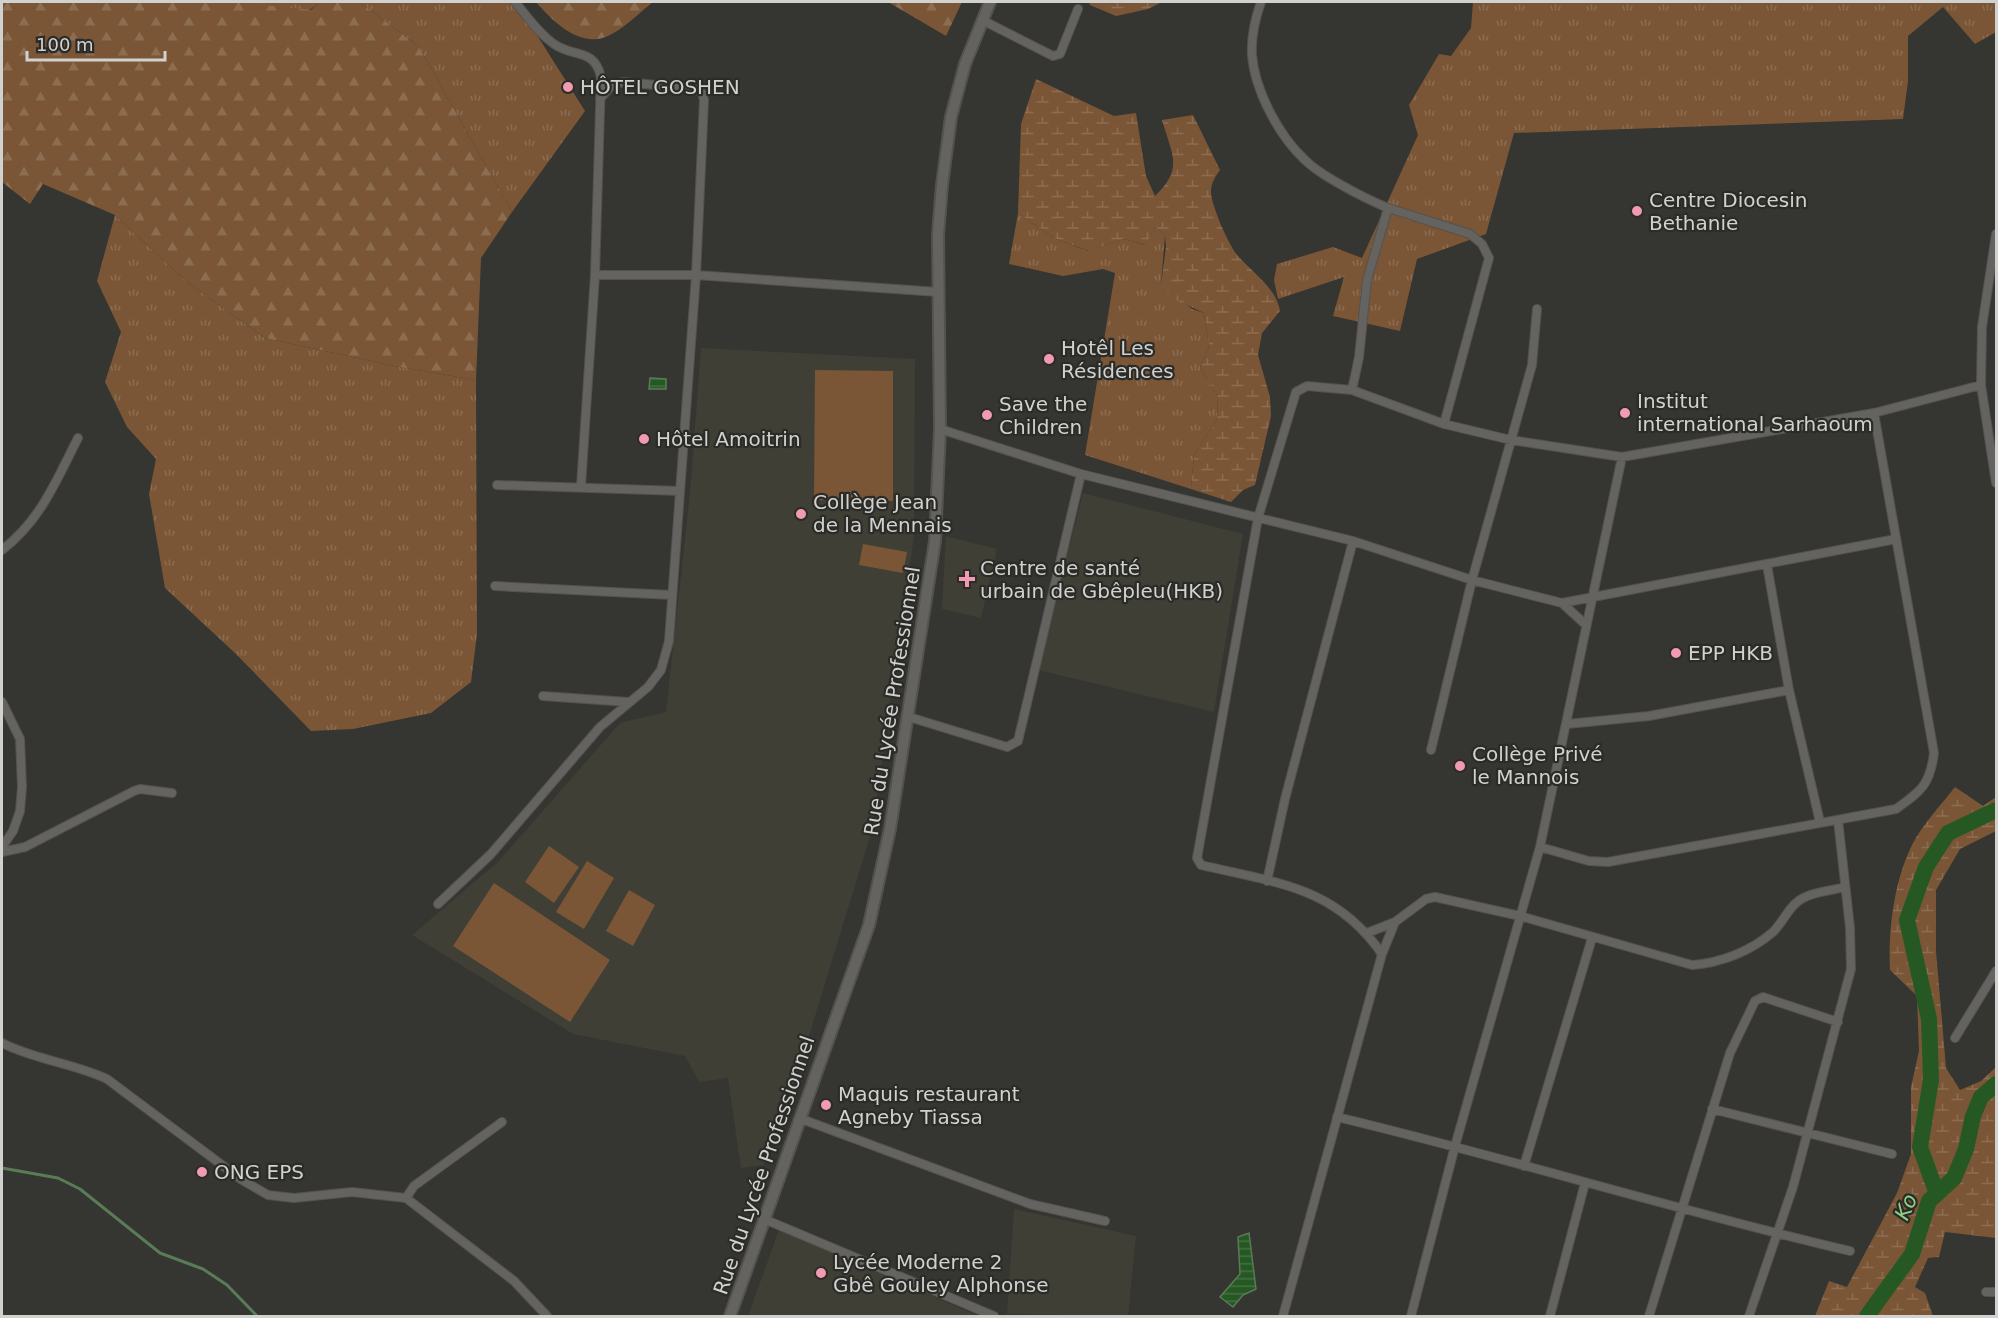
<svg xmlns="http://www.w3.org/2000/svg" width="1998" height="1318" font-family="'DejaVu Sans',sans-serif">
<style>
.built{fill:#403f36}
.grass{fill:url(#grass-tufts)}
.forest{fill:url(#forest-firs)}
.wetland{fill:url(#wetland-marsh)}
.park{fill:#7a5636}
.water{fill:url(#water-rules);stroke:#597c57;stroke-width:1.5}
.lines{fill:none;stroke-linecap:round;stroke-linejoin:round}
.stream{stroke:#597c57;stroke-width:3}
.river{stroke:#265824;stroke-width:16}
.minor-casing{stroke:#535250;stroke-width:10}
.secondary-casing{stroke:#535250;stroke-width:14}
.minor{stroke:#646360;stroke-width:8}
.secondary{stroke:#646360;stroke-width:10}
.poi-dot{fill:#f19ab1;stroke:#2b2b28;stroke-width:2}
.labels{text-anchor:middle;stroke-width:4.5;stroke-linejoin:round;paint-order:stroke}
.poi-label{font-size:20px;fill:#d1d1cf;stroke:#2b2b28;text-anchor:start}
.street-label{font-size:20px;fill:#d1d1cf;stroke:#2b2b28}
.water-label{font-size:21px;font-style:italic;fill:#8cd488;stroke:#2b2b28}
</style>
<defs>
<pattern id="grass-tufts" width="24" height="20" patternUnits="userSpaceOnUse" patternTransform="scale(1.5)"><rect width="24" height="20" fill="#7a5636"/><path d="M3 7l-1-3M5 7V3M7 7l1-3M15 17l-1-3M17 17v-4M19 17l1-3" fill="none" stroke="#8c6d52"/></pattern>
<pattern id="forest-firs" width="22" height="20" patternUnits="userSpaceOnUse" patternTransform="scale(1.5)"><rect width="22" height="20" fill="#7a5636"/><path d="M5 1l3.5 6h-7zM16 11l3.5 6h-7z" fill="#8c6d52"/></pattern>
<pattern id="wetland-marsh" width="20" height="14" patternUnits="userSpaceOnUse" patternTransform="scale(1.5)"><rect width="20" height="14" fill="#7a5636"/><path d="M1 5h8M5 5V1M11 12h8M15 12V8" fill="none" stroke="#8c6d52"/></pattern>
<pattern id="water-rules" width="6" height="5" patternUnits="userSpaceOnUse" patternTransform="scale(1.5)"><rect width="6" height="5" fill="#265824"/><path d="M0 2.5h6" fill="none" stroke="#446f43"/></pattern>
</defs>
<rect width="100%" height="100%" fill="#353532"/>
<!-- built -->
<path class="built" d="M701,348L915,359L914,536L872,830L790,1098L778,1102L782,1115L764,1165L741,1168L728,1078L699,1082L685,1056L573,1034L412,935L498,862L620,723L666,712L690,493Z
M1083,493L1243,534L1214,712L1038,670Z
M946,536L997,549L981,618L942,609Z
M1014,1209L1136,1236L1128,1316L1007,1314Z
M779,1230L978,1316H748Z"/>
<!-- grass -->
<path class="grass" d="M234,2H320C293,27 263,12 234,2Z
M360,2H516L585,111L512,212L419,47Z
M1473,2H1996V32L1975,44L1943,7L1908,36V81L1903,119L1514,133L1486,234L1417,259L1400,331L1333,316L1344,277L1278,299L1274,280L1277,264L1333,247L1362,258L1418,135L1409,105L1439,54L1451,56L1471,28Z
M1018,213L1056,239L1088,251L1124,239L1145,245L1155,227L1165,235L1161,284L1192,309L1204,313L1209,347L1200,367L1218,397L1217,420L1194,455L1191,489L1085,455L1115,273L1103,269L1063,276L1009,264Z
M115,215L187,282L265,338L399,367L476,380L477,634L471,682L431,713L353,729L311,731L236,654L165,588L149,494L156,459L127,427L105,382L121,332L97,281Z"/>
<!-- forest -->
<path class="forest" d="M2,2H235L311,10L320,2H360L419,47L512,212L481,258L476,380L399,367L265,338L187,282L115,215L43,184L30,204L2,182Z
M536,2H653C640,12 627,26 612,34C583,51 554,23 536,2Z
M888,2H962L946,36Z"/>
<!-- wetland -->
<path class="wetland" d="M1089,2H1162L1148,9L1116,16L1090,5Z
M1036,79L1114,116L1136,113L1146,176L1155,196C1184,168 1172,155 1162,120L1193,115L1220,170C1215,177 1211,183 1211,192C1211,205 1229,246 1238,256C1253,273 1277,289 1280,311L1262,333L1258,355L1270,397L1271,416L1255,485L1243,490L1231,502L1191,489L1194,455L1217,420L1218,397L1200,367L1209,347L1204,313L1176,300L1161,284L1166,247L1165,235L1155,227L1146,245L1124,239L1089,251L1056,239L1018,213L1021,124Z
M1955,787L1983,806L1996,797V831L1960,849L1936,890V951L1946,1068L1960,1090L1981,1081L1996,1067V1238L1945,1232L1939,1257L1928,1258L1915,1287L1925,1293L1933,1316H1815L1829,1281L1847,1287L1897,1193L1911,1154V1087L1919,1051L1917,996L1890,970C1888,930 1894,880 1913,843C1923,824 1941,805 1955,787Z"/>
<!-- park -->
<path class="park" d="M815,370L893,371V501L814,500Z
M863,544L907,552L903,573L859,565Z
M549,846L579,867L554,903L525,882Z
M587,861L614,878L584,929L556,912Z
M494,883L610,960L570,1022L453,946Z
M629,890L655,905L633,946L606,931Z"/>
<!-- water -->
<path class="water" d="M650,378L666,379V389H649Z
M1249,1233L1256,1289L1243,1295L1233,1307L1220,1297L1240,1274L1238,1237Z"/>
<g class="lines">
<!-- stream -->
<path class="stream" d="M2,1168L58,1178L80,1189L160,1253L203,1269L227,1285L257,1316"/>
<!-- river -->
<path class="river" d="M1937,1194L1920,1147L1931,1080L1929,1019L1907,920L1926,867L1948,833L1996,810
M1867,1316L1912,1254L1929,1201L1954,1178L1966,1149L1973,1116L1981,1097L1996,1084"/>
<defs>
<path id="minor" d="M515,2C527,16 538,33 554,44C573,58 594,47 601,77L595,275L581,486
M1261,2C1255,19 1251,37 1252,55C1255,91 1279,136 1305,160C1321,176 1366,199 1388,208L1367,280L1359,357L1352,390
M982,20L1053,56L1060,54L1078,9
M1388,208L1470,234L1482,244L1489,258L1444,424
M1996,234L1982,327L1981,385L1996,483
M595,275H696L938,292
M940,429L1081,474L1353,541L1472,580L1562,603L1896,539
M497,485L680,491
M2,550C41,520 56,481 78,438
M495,586L672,595
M1562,603L1586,625
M1789,690L1820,822
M543,696L628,702
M2,702L20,739L22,787L20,811L13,831L2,847
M909,717L1007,747L1018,741L1081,474
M1567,724L1649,716L1789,690L1767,565
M1431,750L1472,580L1532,365L1537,309
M1540,847L1589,861L1608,862L1896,809C1921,791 1930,785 1934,753L1874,413
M2,852L25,847L134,791L140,789L172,793
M1267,881L1285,799L1353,541
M438,904L491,854L600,727L648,687L661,670L669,641L696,275L704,100L702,93L697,89L624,82L613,84L600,99
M1367,933L1395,922
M1382,954C1335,886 1276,883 1201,865L1197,858L1258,518L1296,392L1307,386L1352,390L1444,424L1511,440L1622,457L1874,413L1981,385
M1955,1038L1996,971
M2,1043C35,1060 73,1063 107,1079L242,1180L268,1195L294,1198L352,1192L406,1198L514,1281L547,1316
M1712,1109L1892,1154
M1337,1117C1509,1158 1678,1211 1850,1251
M798,1121H807L1030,1204L1105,1221
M1524,1166L1592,938
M406,1198L414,1186L502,1122
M764,1219L994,1316
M1986,1292H1996
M1283,1316L1382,954L1395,922L1426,899L1435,897L1520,916L1692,965C1721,963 1751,951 1773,932C1782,923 1787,911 1796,903C1808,892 1830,891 1845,887
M1411,1316L1455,1146L1540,847L1622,457
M1550,1316L1585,1183
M1649,1316L1730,1053L1755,1001L1763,997L1838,1022
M1749,1316L1793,1187L1851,969L1850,928L1838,820"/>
<path id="secondary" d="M730,1316L869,925L890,829L935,541L940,429L938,235L942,185L951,117L965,64L990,2"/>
</defs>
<!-- minor casing -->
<use href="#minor" class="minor-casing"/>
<!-- secondary casing -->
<use href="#secondary" class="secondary-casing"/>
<!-- minor -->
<use href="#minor" class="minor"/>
<!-- secondary -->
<use href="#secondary" class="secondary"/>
</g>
<!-- markers -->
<g class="poi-dot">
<circle cx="568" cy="87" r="6"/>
<circle cx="1637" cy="211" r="6"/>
<circle cx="1049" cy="359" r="6"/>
<circle cx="1625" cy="413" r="6"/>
<circle cx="987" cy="415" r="6"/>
<circle cx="644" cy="439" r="6"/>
<circle cx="801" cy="514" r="6"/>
<path d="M964 570h6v6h6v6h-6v6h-6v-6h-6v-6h6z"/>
<circle cx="1676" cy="653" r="6"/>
<circle cx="1460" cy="766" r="6"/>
<circle cx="826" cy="1105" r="6"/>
<circle cx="202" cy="1172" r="6"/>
<circle cx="821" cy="1273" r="6"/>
</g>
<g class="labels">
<!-- poi labels -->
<g class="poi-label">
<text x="580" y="94">HÔTEL GOSHEN</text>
<text x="1649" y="207">Centre Diocesin<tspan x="1649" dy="23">Bethanie</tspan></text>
<text x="1061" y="355">Hotêl Les<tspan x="1061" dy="23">Résidences</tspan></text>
<text x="1637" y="408">Institut<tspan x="1637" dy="23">international Sarhaoum</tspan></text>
<text x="999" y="411">Save the<tspan x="999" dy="23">Children</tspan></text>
<text x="656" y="446">Hôtel Amoitrin</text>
<text x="813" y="509">Collège Jean<tspan x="813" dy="23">de la Mennais</tspan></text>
<text x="980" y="575">Centre de santé<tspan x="980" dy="23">urbain de Gbêpleu(HKB)</tspan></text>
<text x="1688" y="660">EPP HKB</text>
<text x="1472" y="761">Collège Privé<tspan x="1472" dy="23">le Mannois</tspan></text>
<text x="838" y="1101">Maquis restaurant<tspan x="838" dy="23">Agneby Tiassa</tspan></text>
<text x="214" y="1179">ONG EPS</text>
<text x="833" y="1269">Lycée Moderne 2<tspan x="833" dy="23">Gbê Gouley Alphonse</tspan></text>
</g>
<!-- street labels -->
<g class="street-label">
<text transform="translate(892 701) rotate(-81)" y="7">Rue du Lycée Professionnel</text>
<text transform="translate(764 1165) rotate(-71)" y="7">Rue du Lycée Professionnel</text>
</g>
<!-- water labels -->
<g class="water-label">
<text transform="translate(1906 1207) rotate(-66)" y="7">Ko</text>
</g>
</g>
<!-- border -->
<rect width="1998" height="1318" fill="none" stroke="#d1d1cf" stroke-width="6"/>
<!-- scale -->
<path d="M27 51v9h138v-9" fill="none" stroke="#d1d1cf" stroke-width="3"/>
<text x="36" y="51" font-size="18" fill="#d1d1cf" stroke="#2b2b28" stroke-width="4.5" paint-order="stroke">100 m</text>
</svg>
